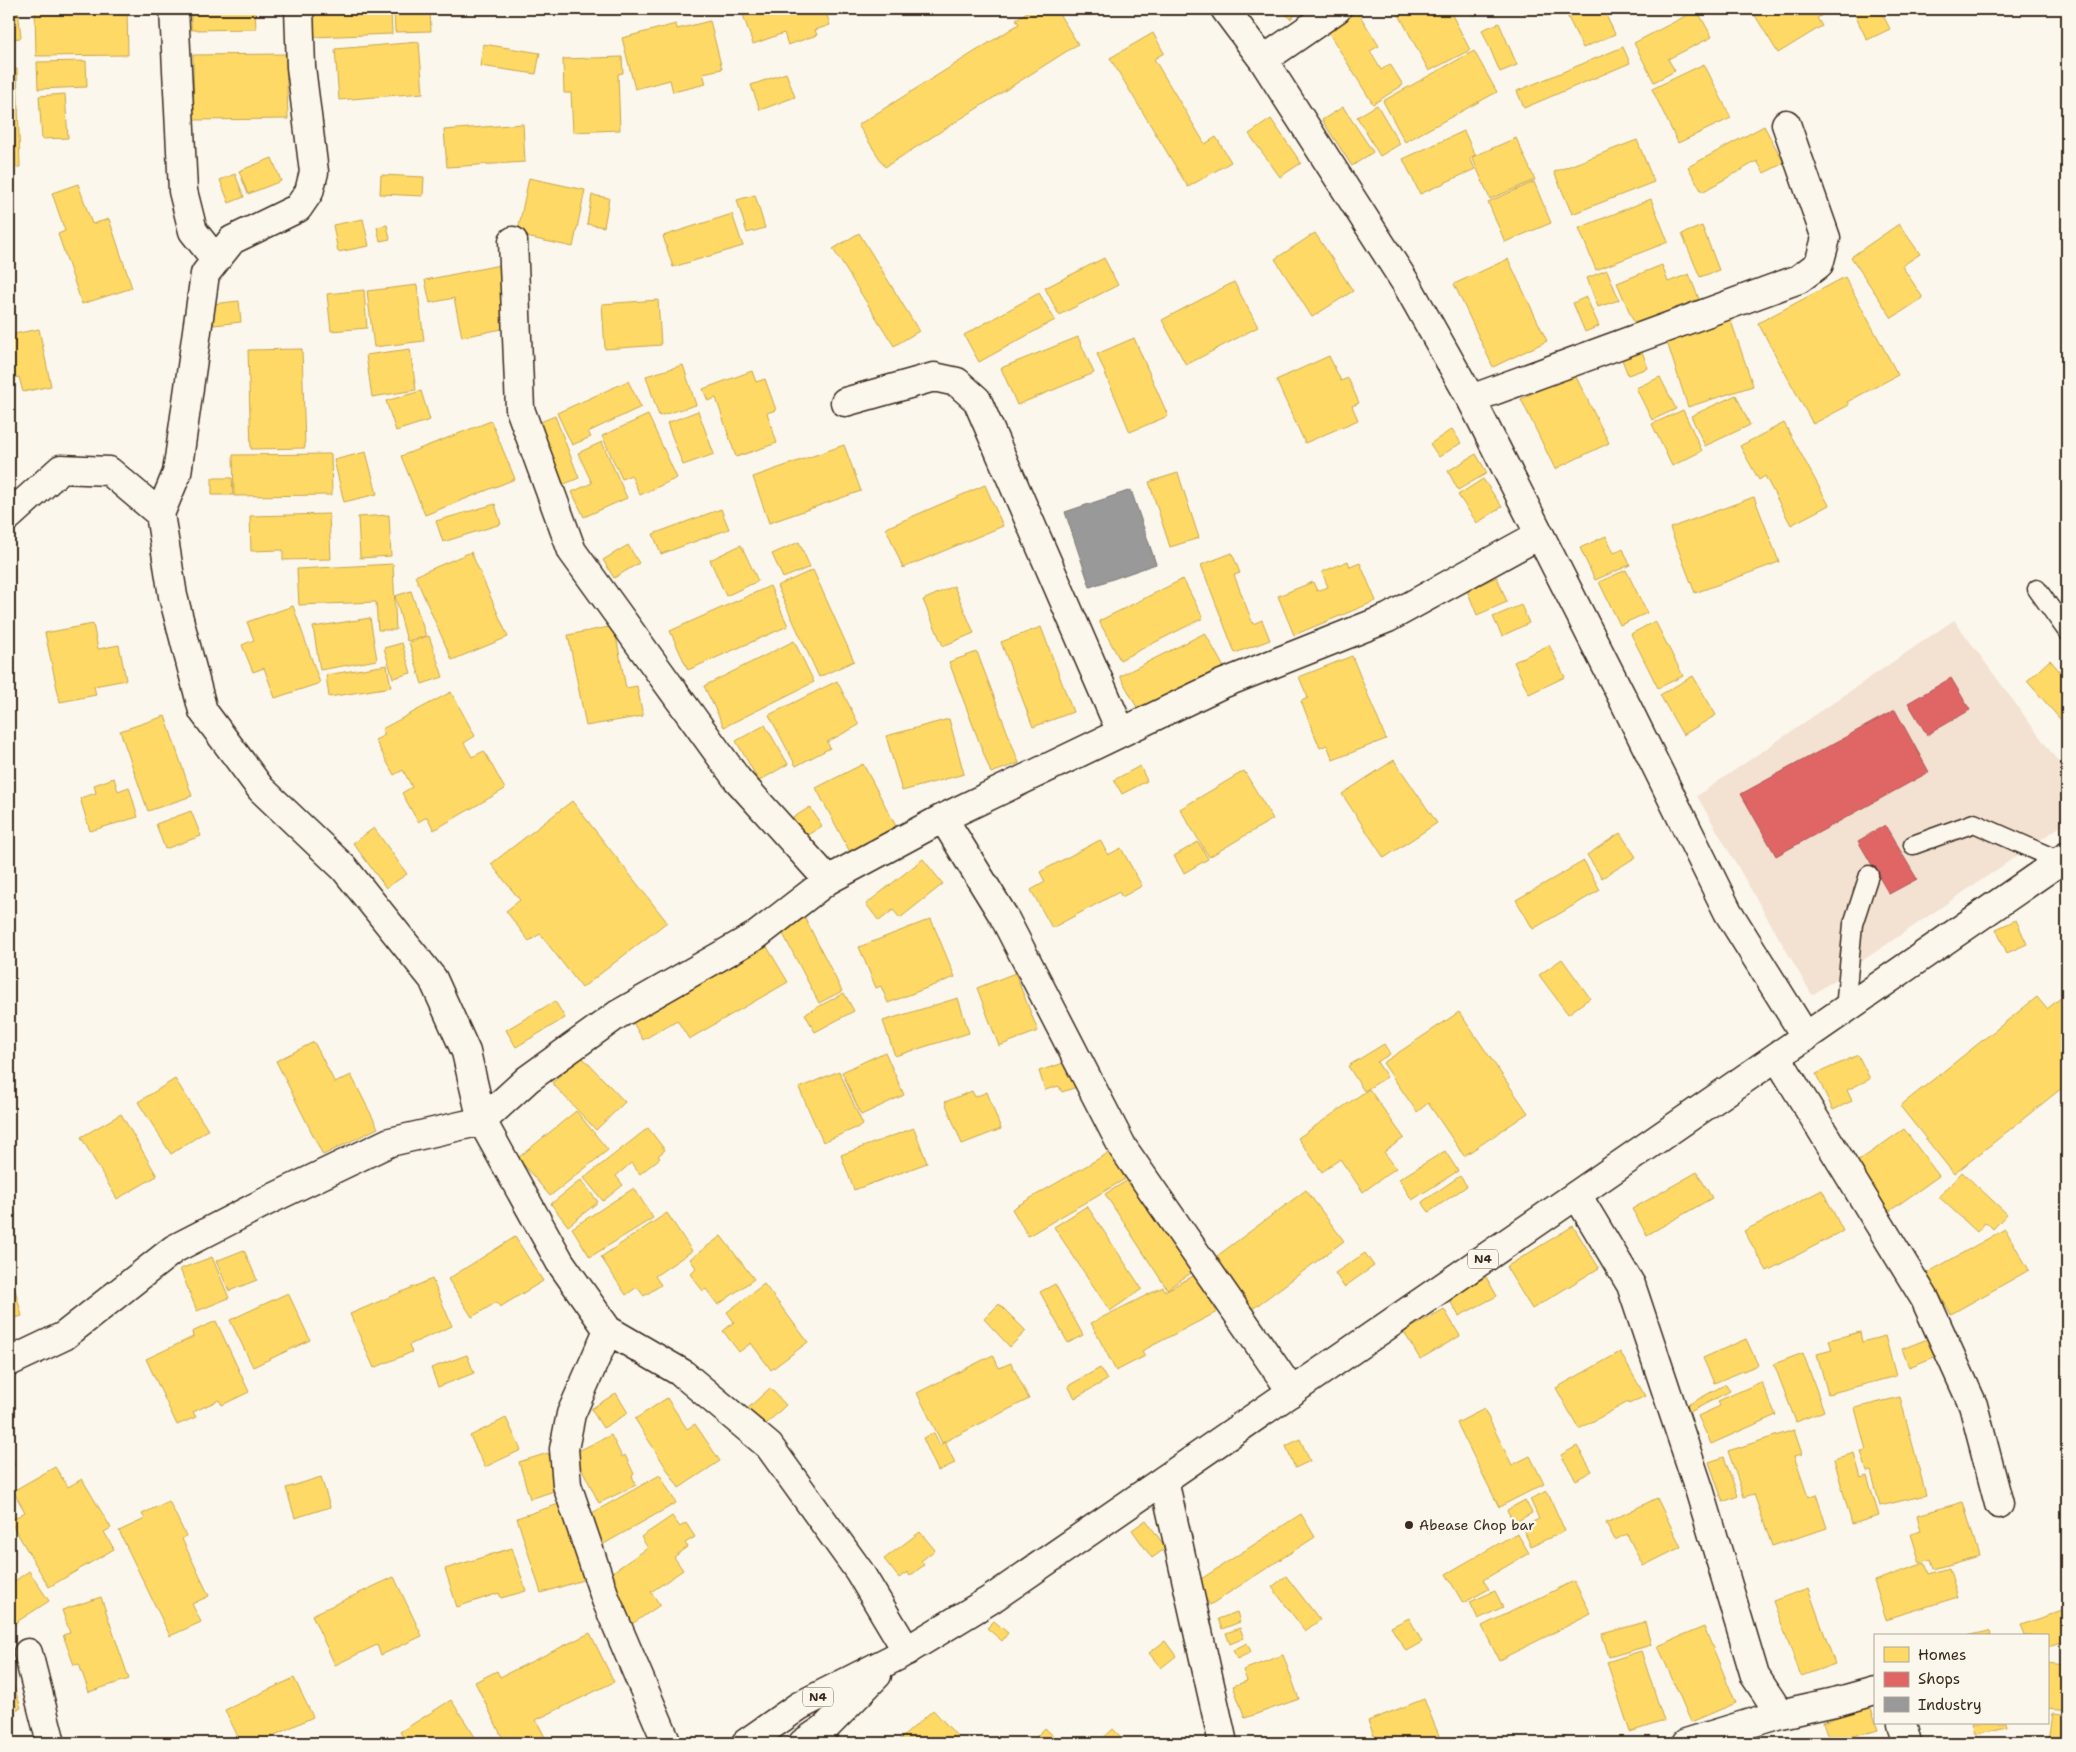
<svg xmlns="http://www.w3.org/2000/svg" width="2076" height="1752" font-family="'Shantell Sans',sans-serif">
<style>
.built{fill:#f3e1d1}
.homes{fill:#ffd966;stroke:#c4a450}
.shops{fill:#e06666;stroke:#ae5450}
.industry{fill:#999;stroke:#7d7874}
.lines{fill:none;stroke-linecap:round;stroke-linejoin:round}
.lane-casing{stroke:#3b2a1e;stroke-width:21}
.street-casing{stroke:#3b2a1e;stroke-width:31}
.highway-casing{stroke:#3b2a1e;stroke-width:31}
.lane{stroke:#fbf7ec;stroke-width:18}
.street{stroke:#fbf7ec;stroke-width:28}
.highway{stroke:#fbf7ec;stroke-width:28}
.poi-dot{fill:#3b2a1e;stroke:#fbf7ec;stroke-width:2}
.labels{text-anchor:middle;stroke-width:5;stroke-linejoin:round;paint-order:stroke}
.shield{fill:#fbf7ec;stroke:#75685c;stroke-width:1}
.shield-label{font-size:12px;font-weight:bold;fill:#3b2a1e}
.poi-label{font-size:14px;fill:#3b2a1e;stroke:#fbf7ec;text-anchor:start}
</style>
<rect width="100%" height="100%" fill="#fbf7ec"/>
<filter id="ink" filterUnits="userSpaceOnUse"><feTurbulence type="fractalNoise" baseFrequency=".02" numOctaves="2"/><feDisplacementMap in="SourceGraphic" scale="10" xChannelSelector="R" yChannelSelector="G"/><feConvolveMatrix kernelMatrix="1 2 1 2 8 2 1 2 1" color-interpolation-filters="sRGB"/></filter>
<g filter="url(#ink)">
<!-- built -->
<path class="built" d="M1954,620L2067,774V822L1812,995L1697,796Z"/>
<!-- homes -->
<path class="homes" d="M9,9H18L21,38L9,39Z
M35,9H127L128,55L36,56Z
M191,9H255L256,29L191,30Z
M310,9H391L392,34L312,37Z
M394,9H430L431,31L395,32Z
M741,9H825L830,25L815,30L817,35L788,45L784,33L753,44Z
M1032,9H1056L1078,44L885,167L858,125L1019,24L1016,19Z
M1282,9H1303L1290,19Z
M1396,9H1449L1470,50L1429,71Z
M1469,9H1487L1473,16Z
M1523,9H1540L1525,14Z
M1542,9H1555L1556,12L1545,16Z
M1564,9H1603L1615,34L1583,48Z
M1751,9H1833L1817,18L1822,26L1778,53Z
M1852,9H1880L1890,29L1867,40Z
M1697,10L1712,37L1668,59L1675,71L1654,82L1634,43Z
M1357,11L1379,46L1370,51L1381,70L1390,64L1403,85L1373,104L1327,30Z
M710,21L722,69L703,73L706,84L673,92L670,80L635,89L622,38L676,24L677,29Z
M1499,23L1517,65L1500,72L1482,30Z
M1153,33L1164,53L1154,59L1205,144L1216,137L1231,162L1188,187L1110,58Z
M419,42L423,93L339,100L335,49Z
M483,44L540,53L536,74L480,66Z
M1623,47L1630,63L1524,108L1517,91Z
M1474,51L1497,92L1405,142L1383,101Z
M286,54L288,119L194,120L193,55Z
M622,57L623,73L618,74L620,130L573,132L571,93H564L563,59Z
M86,61L87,87L38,89L37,62Z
M1704,64L1731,118L1678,143L1652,89Z
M9,69H17L20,167H9Z
M786,73L795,97L760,110L751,85Z
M65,94L68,138L42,139L39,96Z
M1377,105L1400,144L1380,156L1357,117Z
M1343,107L1373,152L1352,166L1322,120Z
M1271,119L1301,163L1280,177L1249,134Z
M523,124L525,162L447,167L444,130Z
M1764,126L1784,163L1764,173L1757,161L1702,192L1688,167Z
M1464,131L1475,155L1470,158L1475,169L1420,194L1403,159Z
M1516,138L1535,180L1490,199L1472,157Z
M1637,140L1654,182L1572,214L1554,172Z
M272,158L281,181L248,194L239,171Z
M235,174L244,197L229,203L220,180Z
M381,175L424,177L423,196L380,194Z
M529,178L585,190L573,247L517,235Z
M1534,182L1551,223L1505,242L1488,202Z
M78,184L92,224L109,219L132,288L82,304L58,234L65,231L52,193Z
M592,195L609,198L604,227L587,224Z
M755,195L765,228L747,233L737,200Z
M1651,199L1668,242L1596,270L1579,228Z
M732,214L743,246L673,267L663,236Z
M363,219L369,246L338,252L333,225Z
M1899,224L1920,254L1902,266L1923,298L1892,318L1851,257Z
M387,225L390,239L380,241L377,227Z
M1702,226L1719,270L1700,277L1682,234Z
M859,233L919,331L894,346L833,249Z
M1315,233L1353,291L1312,317L1275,259Z
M1104,258L1118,285L1059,315L1045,288Z
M1508,259L1547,341L1493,367L1454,284Z
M500,265L512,327L462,337L454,298L430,303L425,280Z
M1662,265L1668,282L1689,274L1699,299L1635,325L1617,283Z
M1607,270L1619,300L1598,307L1587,278Z
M1845,277L1898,375L1847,402L1849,405L1813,424L1758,323Z
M1234,282L1258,327L1186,365L1162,320Z
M417,285L424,341L374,347L367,291Z
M364,290L367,328L331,331L327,294Z
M1039,293L1055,320L979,362L964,335Z
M1586,297L1599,326L1585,332L1573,303Z
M658,300L661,345L605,349L602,304Z
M239,301L241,322L214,325L212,304Z
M1730,318L1753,386L1688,407L1666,339Z
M39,329L51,386L23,392L19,377L9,379V335Z
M1078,337L1094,373L1017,405L1001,368Z
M1134,338L1168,416L1130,432L1097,354Z
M302,349L305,448L251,449L248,350Z
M410,349L416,390L372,397L366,355Z
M1641,349L1648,368L1628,375L1621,357Z
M1329,356L1341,381L1348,378L1359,403L1352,406L1358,420L1305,443L1276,380Z
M683,365L696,405L659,416L646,376Z
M752,371L756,382L765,379L776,410L767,413L777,443L736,457L716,398L708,401L703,389Z
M1574,373L1609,443L1555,469L1521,399Z
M1660,377L1676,409L1652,420L1636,388Z
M628,381L641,407L588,432L591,437L572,445L557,413Z
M421,391L430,420L396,431L386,401Z
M1736,395L1750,425L1705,446L1691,416Z
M1683,410L1702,451L1672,466L1652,424Z
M698,411L714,454L683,465L667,423Z
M648,415L677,478L640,495L631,475L622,479L602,436Z
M555,416L579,478L557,487L533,425Z
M491,421L515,479L425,515L401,456Z
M1784,423L1829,505L1791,525L1765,476L1759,480L1740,446Z
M1452,429L1461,443L1439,457L1430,444Z
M602,442L627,498L584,517L572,492L592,483L578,453Z
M844,445L861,491L769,523L753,477Z
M366,452L377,494L344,502L334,460Z
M331,454L332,495L234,496L233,455Z
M1476,454L1487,473L1458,490L1448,471Z
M1178,473L1199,538L1170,547L1149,482Z
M212,478H232L233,495H212Z
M1483,479L1502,507L1477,523L1458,495Z
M985,485L1003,526L903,568L886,528Z
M1754,497L1779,562L1695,593L1670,528Z
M495,504L501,524L443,542L436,521Z
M721,509L729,529L661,554L653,534Z
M329,514L331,559L283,560V550L251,551L250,516Z
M389,515L391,556L360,558L358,517Z
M1606,536L1614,553L1623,549L1630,565L1595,580L1580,548Z
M799,542L810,567L783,578L772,554Z
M628,545L639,563L614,578L603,560Z
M741,545L758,581L726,596L710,560Z
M471,552L508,637L452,660L415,576Z
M1232,553L1240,573L1234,575L1253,624L1262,620L1270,640L1235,653L1201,565Z
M1348,561L1350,567L1360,563L1376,601L1294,635L1278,596L1313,582L1317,591L1328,587L1322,572Z
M393,564L396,630H378L376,602L299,605L297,569Z
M813,570L854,661L819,677L777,586Z
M1626,570L1647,613L1620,625L1599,582Z
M1497,577L1507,602L1477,615L1467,590Z
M1183,579L1203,618L1120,660L1099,621Z
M770,586L788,626L688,670L670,631Z
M954,586L974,633L943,646L923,600Z
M411,591L426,636L407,641L395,596Z
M1521,605L1529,623L1502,636L1493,617Z
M293,606L320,683L275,698L264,668L253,672L242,645L254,640L247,622Z
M370,618L377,660L320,670L313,627Z
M1655,621L1683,676L1658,688L1631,634Z
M93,624L98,649L119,645L126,680L94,686L96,695L60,702L45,633Z
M614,626L626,688L637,686L643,716L586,726L568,635Z
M1041,627L1073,712L1033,727L1001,642Z
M1205,633L1226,671L1141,715L1120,676Z
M429,636L443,677L422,684L409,642Z
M794,641L814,682L724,727L704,686Z
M402,643L411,673L393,678L384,648Z
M1549,645L1565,677L1529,694L1514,662Z
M977,652L1019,763L991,773L949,662Z
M1352,656L1386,739L1333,760L1327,745L1320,748L1301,701L1308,698L1299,677Z
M2050,660L2067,680V727L2027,681Z
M387,665L391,687L329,697L326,675Z
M1693,676L1716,715L1683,735L1660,695Z
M837,681L859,725L827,742L830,748L796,766L769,715Z
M451,692L475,736L464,743L472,757L484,751L505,789L434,830L427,817L418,822L402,793L412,787L403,770L394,775L375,740L385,735L382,729Z
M165,716L192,796L148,811L120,731Z
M949,719L964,774L902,791L886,736Z
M765,725L788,764L759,781L736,741Z
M1394,760L1437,823L1384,858L1342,794Z
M863,764L897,828L850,852L816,788Z
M1140,766L1147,781L1122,794L1114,780Z
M1244,771L1273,819L1209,857L1180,809Z
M114,778L118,791L129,787L138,817L90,831L80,798L96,793L94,785Z
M572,801L667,922L582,988L540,934L529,941L506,911L520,900L491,864Z
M810,807L822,826L803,838L791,819Z
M191,811L201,836L165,849L156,824Z
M374,828L407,874L386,888L353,843Z
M1620,833L1636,857L1602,878L1587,855Z
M1100,840L1108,855L1121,848L1142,886L1122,897L1119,892L1052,928L1031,890L1045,882L1040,872Z
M1198,842L1208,859L1184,873L1174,856Z
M923,859L943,884L900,918L893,910L879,921L866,904Z
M1584,861L1600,890L1533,929L1516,900Z
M805,918L842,991L819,1003L781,930Z
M931,919L955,977L888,1003L881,986L876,988L859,947Z
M2016,920L2027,944L2007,953L1996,929Z
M764,942L788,982L689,1039L677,1020L643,1040L631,1019Z
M1562,959L1590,998L1568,1014L1539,975Z
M1015,973L1038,1031L999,1046L977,988Z
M844,993L854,1011L815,1032L805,1014Z
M2067,993V1084L1954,1174L1900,1106L2037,997L2047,1009Z
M958,998L969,1033L895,1056L883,1021Z
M555,1001L565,1018L516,1047L506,1030Z
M1459,1012L1528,1113L1464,1156L1428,1103L1417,1112L1383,1063Z
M314,1042L335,1083L351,1075L378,1128L323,1155L276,1061Z
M1384,1044L1390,1054L1377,1062L1387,1077L1364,1091L1348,1066Z
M885,1052L904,1095L861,1115L842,1072Z
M1858,1055L1870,1079L1847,1090L1852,1101L1833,1110L1816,1074Z
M581,1056L625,1102L596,1130L552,1083Z
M1070,1061L1077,1087L1062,1092L1059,1086L1045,1090L1039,1071Z
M839,1071L863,1125L823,1142L799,1088Z
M175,1079L208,1130L171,1154L138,1102Z
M1369,1089L1404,1138L1384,1152L1396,1168L1363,1192L1340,1159L1322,1172L1298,1138Z
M972,1091L975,1097L987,1092L1001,1129L962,1144L945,1102Z
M576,1111L608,1150L550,1196L518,1158Z
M121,1114L157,1176L117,1199L81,1137Z
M648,1128L665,1150L658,1156L660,1158L640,1174L631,1163L616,1176L623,1185L603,1201L584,1178Z
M914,1128L927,1163L854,1190L841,1155Z
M1904,1129L1939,1176L1884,1215L1850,1167Z
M1445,1151L1458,1171L1412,1200L1399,1179Z
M1110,1152L1125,1179L1028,1236L1012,1209Z
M1697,1172L1712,1198L1647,1235L1632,1209Z
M1962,1172L2007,1214L1993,1229L1986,1222L1977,1232L1939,1197Z
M1460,1176L1467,1186L1429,1212L1422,1202Z
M1133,1177L1194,1271L1167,1289L1105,1194Z
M581,1180L598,1202L568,1226L551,1204Z
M634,1188L653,1218L590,1257L572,1228Z
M1306,1190L1344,1241L1251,1310L1213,1259Z
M1822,1190L1843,1231L1767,1271L1744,1231Z
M1087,1206L1142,1289L1110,1311L1054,1227Z
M667,1213L692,1251L655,1276L661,1285L644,1296L637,1287L626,1295L601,1257Z
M1573,1226L1599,1268L1532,1309L1506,1267Z
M2005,1229L2029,1270L1951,1314L1927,1273Z
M721,1236L754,1279L718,1305L706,1289L703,1291L690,1274L696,1268L690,1259Z
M515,1237L543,1281L500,1307L497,1302L472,1317L448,1279Z
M244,1250L257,1280L229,1291L216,1261Z
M1365,1253L1374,1266L1344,1287L1335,1273Z
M212,1257L229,1298L197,1311L180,1269Z
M9,1267L22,1316L9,1320Z
M1197,1274L1217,1312L1142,1351L1145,1356L1116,1371L1091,1323L1163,1287L1165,1291Z
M1486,1277L1497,1296L1459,1316L1448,1298Z
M432,1279L452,1326L409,1345L412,1352L374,1368L350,1314Z
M764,1284L808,1342L771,1370L751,1343L739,1352L723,1331L734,1322L727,1312Z
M1055,1284L1083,1335L1068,1343L1040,1292Z
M288,1293L310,1340L253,1367L230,1320Z
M999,1304L1026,1331L1010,1347L984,1319Z
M1444,1309L1460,1336L1420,1359L1404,1332Z
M216,1321L249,1392L222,1405L219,1400L193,1412L196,1417L177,1425L146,1359L193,1337L192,1332Z
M1860,1332L1862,1342L1885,1336L1896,1376L1828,1394L1817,1354L1832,1350L1829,1340Z
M1930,1338L1937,1356L1909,1367L1902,1349Z
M1746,1339L1758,1365L1714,1383L1703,1358Z
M1620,1352L1645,1396L1629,1404L1628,1402L1579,1429L1556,1388Z
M1803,1353L1824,1411L1796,1422L1774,1364Z
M467,1355L474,1373L438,1387L431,1368Z
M993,1355L999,1368L1011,1363L1029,1399L942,1443L917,1393Z
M1100,1368L1107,1380L1075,1398L1068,1386Z
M1761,1382L1776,1415L1711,1444L1698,1416L1720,1406L1718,1401Z
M1726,1384L1730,1391L1688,1413L1684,1407Z
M770,1388L786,1405L762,1428L746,1410Z
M616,1393L628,1413L603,1428L591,1409Z
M1900,1397L1926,1495L1880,1506L1871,1471L1867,1472L1861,1451L1866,1450L1855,1408Z
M667,1398L687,1429L695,1424L720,1461L679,1488L635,1419Z
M1484,1409L1512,1465L1530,1456L1544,1484L1499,1507L1457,1423Z
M506,1418L521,1450L485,1467L470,1436Z
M1794,1430L1802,1454L1794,1456L1808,1497L1816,1494L1827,1528L1772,1546L1754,1494L1744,1497L1728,1451Z
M934,1433L940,1445L945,1442L955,1463L938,1471L923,1438Z
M611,1435L622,1457L625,1455L634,1474L632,1476L636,1485L599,1503L574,1453Z
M1300,1439L1310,1461L1295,1468L1286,1446Z
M1577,1446L1592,1471L1576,1480L1561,1455Z
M9,1451L15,1465L9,1467Z
M548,1453L560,1489L530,1499L519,1462Z
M1854,1453L1861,1478L1867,1476L1879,1516L1852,1524L1834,1459Z
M1724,1457L1738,1496L1723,1502L1709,1462Z
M55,1467L68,1487L82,1479L111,1528L104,1532L114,1549L49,1587L10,1521L25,1512L13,1491Z
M660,1475L676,1503L602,1545L585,1517Z
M321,1477L330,1507L295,1518L286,1488Z
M1547,1491L1565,1531L1531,1546L1522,1527L1539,1519L1530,1499Z
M1657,1498L1681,1547L1643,1566L1627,1534L1615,1540L1606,1523Z
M1525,1500L1532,1513L1514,1523L1507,1510Z
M169,1501L186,1536L182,1539L209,1596L192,1604L201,1622L170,1636L119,1531L145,1519L142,1514Z
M1963,1502L1979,1556L1934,1569L1931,1559L1920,1563L1911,1534L1921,1531L1917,1515Z
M562,1503L586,1579L541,1593L517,1518Z
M1301,1514L1315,1537L1210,1605L1195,1583Z
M672,1516L680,1527L686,1523L695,1537L685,1543L688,1547L674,1557L683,1570L651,1592L660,1605L632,1624L610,1591L617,1587L608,1575L648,1548L641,1537Z
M1146,1520L1166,1548L1152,1558L1132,1530Z
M920,1532L935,1550L921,1561L924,1565L910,1576L907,1572L899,1578L884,1559Z
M1517,1533L1529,1553L1483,1580L1489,1589L1463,1603L1446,1574Z
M512,1548L526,1591L501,1598L499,1593L457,1607L445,1569Z
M1925,1563L1929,1574L1949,1568L1958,1597L1886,1619L1874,1581Z
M29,1571L49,1601L12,1625L9,1620V1585Z
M1286,1576L1320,1620L1305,1631L1272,1587Z
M394,1577L422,1636L381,1655L377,1645L335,1665L312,1615Z
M1574,1581L1591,1614L1499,1660L1482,1626Z
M1808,1588L1835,1664L1801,1676L1773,1601Z
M1495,1591L1503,1607L1478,1619L1470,1602Z
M101,1597L129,1679L89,1692L79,1664L74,1665L63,1635L70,1633L62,1610Z
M2067,1609V1640L2047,1647V1636H2025L2021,1625Z
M1237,1612L1240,1622L1222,1629L1218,1619Z
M1409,1618L1422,1642L1406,1651L1391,1627Z
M994,1621L1008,1633L1002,1641L987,1628Z
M1645,1622L1651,1645L1609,1657L1602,1634Z
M1704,1627L1736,1703L1691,1722L1658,1646Z
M1240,1628L1244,1638L1230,1644L1226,1633Z
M1989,1631L1990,1636H1967Z
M590,1633L614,1682L536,1720L548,1743H505L475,1682L497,1671L500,1677Z
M1165,1641L1176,1656L1161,1668L1149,1653Z
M1247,1643L1251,1652L1237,1659L1233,1650Z
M1641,1651L1664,1721L1630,1732L1607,1662Z
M1283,1655L1299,1699L1245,1718L1233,1686L1247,1681L1243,1670Z
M2047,1663L2067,1665V1710L2047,1708Z
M294,1678L313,1717L258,1743H241L225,1710Z
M12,1680L21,1708L9,1712V1681Z
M1424,1699L1442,1743H1377L1368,1721Z
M451,1700L479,1743H407L400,1732Z
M1870,1706L1878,1729L1830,1743L1823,1722Z
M933,1710L958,1737L951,1743H896Z
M2052,1713L2067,1715V1743L2048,1742Z
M1972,1723H2006L2007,1727L1975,1734Z
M1045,1728L1061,1743H1030Z
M1113,1729L1127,1743H1098Z"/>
<!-- shops -->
<path class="shops" d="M1951,678L1970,710L1927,735L1908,703Z
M1895,710L1929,772L1776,856L1741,794Z
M1885,825L1917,879L1889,894L1858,841Z"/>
<!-- industry -->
<path class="industry" d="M1131,490L1156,564L1090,587L1065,512Z"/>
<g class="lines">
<defs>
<path id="lane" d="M2037,589L2067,631
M1913,845L1974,823L2060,861
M1845,1009L1853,924L1869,875"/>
<path id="street" d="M174,9L183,191L193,231L216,260
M299,9L301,67L314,172L309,192L298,208L232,240L205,274L177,473L160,514L173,596L203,711L261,789L344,868L433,979L466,1052L482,1121L560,1262L608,1330L682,1373L769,1446L859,1571L907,1651
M1225,9L1263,60L1407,285L1471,399L1626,705L1728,912L1806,1037
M1263,60L1337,9
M513,241L520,409L572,551L737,779L828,880
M1471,399L1799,279L1819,264L1826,238L1786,124
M845,402L934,377L957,382L977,400L1121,732
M9,516L61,469L109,471L160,514
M943,818L1004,917L1123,1148L1292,1392
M1777,1057L1925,1299L1973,1405L1999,1504
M1577,1195L1631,1285L1700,1492L1755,1676L1780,1714
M608,1330L571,1414L564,1449L567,1485L606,1600L667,1743
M9,1362L64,1336L174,1249L271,1199L390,1142L482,1121L528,1079L617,1015L757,935L828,880L943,818L1222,684L1388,618L1539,535
M1164,1480L1223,1743
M28,1653L51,1743
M1902,1723L1907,1743
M1686,1743L1780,1714L1839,1701L1875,1691"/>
<path id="highway" d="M746,1743L799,1706L896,1657L990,1600L2067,856
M803,1743L825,1728L877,1675"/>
</defs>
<!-- lane casing -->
<use href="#lane" class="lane-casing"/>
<!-- street casing -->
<use href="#street" class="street-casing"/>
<!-- highway casing -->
<use href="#highway" class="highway-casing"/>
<!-- lane -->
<use href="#lane" class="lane"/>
<!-- street -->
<use href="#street" class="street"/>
<!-- highway -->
<use href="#highway" class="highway"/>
</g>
</g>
<!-- markers -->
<circle class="poi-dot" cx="1409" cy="1525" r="5"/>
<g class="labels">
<!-- shield labels -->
<g class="shield">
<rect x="1468" y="1249.5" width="30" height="19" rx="4"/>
<rect x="803" y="1687.5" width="30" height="19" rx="4"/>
</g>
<g class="shield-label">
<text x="1483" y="1263">N4</text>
<text x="818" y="1701">N4</text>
</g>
<!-- poi labels -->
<g class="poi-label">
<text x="1419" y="1530">Abease Chop bar</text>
</g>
</g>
<!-- margin -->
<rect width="2076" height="1752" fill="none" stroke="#fbf7ec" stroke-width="30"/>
<rect x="15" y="15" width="2046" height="1722" fill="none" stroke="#3b2a1e" stroke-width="2" filter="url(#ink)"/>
<!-- legend -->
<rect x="1874" y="1634" width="175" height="90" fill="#fbf7ec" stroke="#aea59a"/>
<rect x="1884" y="1647" width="25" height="15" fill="#ffd966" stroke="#aea59a"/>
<text x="1918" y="1660" font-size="15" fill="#3b2a1e">Homes</text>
<rect x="1884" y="1672" width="25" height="15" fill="#e06666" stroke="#aea59a"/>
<text x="1918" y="1684" font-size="15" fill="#3b2a1e">Shops</text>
<rect x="1884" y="1697" width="25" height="15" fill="#999999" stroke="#aea59a"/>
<text x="1918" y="1710" font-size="15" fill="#3b2a1e">Industry</text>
</svg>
